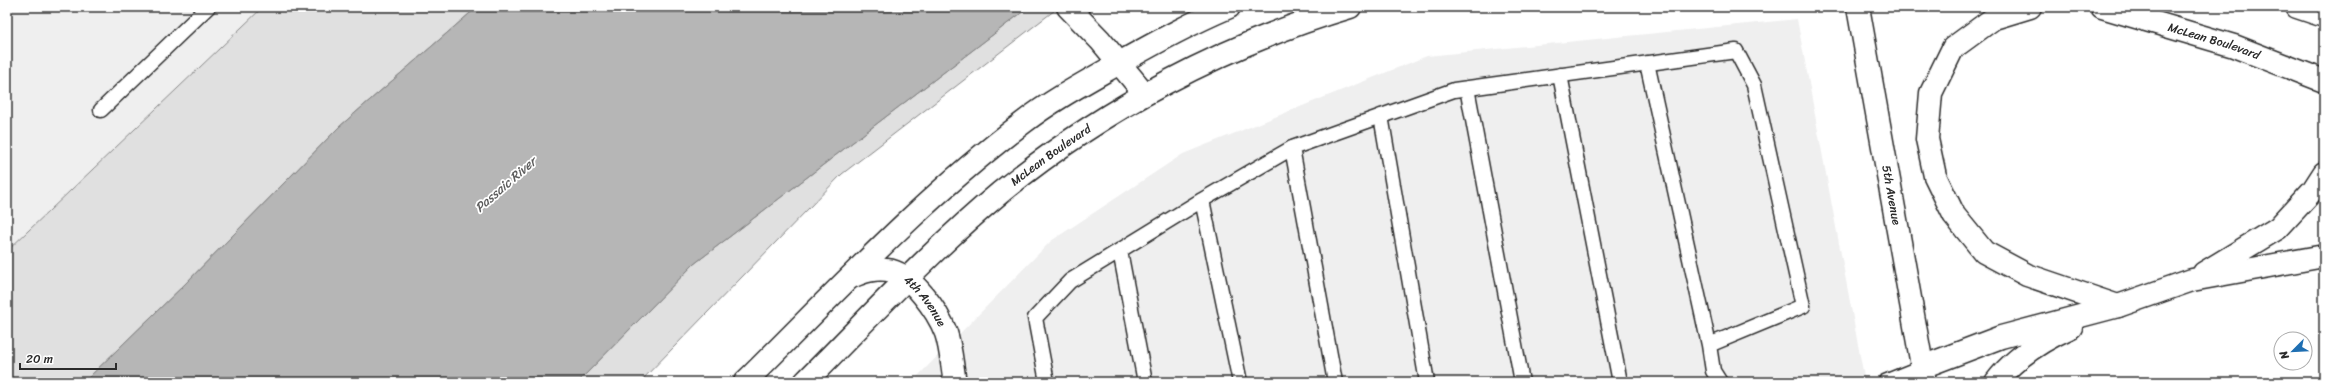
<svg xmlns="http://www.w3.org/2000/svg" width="2331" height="389" font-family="Sriracha,sans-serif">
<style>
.built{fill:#efefef}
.green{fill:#e0e0e0;stroke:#868686}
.water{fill:#b6b6b6;stroke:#7e7e7e}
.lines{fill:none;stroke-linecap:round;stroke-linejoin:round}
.lane-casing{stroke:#2b2b2b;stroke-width:17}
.street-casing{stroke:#2b2b2b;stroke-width:25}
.secondary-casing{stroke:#2b2b2b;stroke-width:25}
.primary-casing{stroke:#2b2b2b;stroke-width:25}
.lane{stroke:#fff;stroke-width:14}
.street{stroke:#fff;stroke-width:22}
.secondary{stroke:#fff;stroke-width:22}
.primary{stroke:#fff;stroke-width:22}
.labels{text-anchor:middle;stroke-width:3.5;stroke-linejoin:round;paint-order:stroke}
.street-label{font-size:12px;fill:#2b2b2b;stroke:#fff}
.water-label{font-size:13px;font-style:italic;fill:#5c5c5c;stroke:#fff}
</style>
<rect width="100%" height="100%" fill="#fff"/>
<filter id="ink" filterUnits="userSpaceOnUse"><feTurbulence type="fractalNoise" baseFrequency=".025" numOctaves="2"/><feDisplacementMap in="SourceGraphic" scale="8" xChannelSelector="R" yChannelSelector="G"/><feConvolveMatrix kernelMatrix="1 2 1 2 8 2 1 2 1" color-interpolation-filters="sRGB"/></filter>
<g filter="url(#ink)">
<!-- built -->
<path class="built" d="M7,7H263L7,251Z
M1797,19L1865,382H912L1051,241L1183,154L1427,56Z"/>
<!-- green -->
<path class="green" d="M263,7H477L339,127L185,284L84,382H7V251Z
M1029,7H1059L842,174L640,382H578L694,264Z"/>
<!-- water -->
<path class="water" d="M477,7H1029L694,264L578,382H84L185,284L339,127Z"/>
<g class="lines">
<defs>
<path id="lane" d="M1647,63L1709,345
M1560,75L1620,382
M1467,88L1522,382
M101,110L208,7
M1381,116L1427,382
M1292,148L1335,382
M1202,200L1240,382
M1120,251L1145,382
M1047,382L1035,318L1070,281L1202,200L1292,148L1454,90L1736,51L1754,85L1803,306L1709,345L1713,371L1720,382
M1885,382L1922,367"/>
<g id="street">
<path id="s1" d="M851,277C863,272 874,268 887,270C911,272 938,312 946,333C951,348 952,366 955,382"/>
</g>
<g id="secondary">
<path d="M1068,7L1100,40L1145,94"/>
<path id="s2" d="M1858,7L1925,382"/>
</g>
<g id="primary">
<path d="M2030,7L1994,18L1953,48L1931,93L1927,139L1935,176L1954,215L1984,252L2027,275L2118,306"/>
<path id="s3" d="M2102,7L2234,46L2324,81"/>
<path d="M2297,7L2324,16"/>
<path d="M2204,273L2278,228L2313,190L2324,173"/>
<path d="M1922,367L2001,337L2118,306L2192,280L2324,256"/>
<path d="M745,382C835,293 922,199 1024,122C1054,99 1088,81 1121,62C1157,42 1191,23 1229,7"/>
<path id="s4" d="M805,382C869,318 931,250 1001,192C1103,109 1223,45 1350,7"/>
<path d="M1996,382C2015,357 2042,340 2071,327"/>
</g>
</defs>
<!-- lane casing -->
<use href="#lane" class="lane-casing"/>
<!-- street casing -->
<use href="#street" class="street-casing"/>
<!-- secondary casing -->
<use href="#secondary" class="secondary-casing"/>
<!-- primary casing -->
<use href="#primary" class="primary-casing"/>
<!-- lane -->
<use href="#lane" class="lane"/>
<!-- street -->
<use href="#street" class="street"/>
<!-- secondary -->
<use href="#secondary" class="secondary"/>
<!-- primary -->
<use href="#primary" class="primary"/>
</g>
</g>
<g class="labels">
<!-- street labels -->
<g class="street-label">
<text dy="4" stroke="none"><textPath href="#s3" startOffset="117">McLean Boulevard</textPath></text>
<text dy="4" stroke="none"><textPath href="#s4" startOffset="335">McLean Boulevard</textPath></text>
<text dy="4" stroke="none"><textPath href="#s2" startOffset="191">5th Avenue</textPath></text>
<text dy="4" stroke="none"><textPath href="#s1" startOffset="88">4th Avenue</textPath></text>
</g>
<!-- water labels -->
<g class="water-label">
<text transform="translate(505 184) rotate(-41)" y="5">Passaic River</text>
</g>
</g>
<!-- margin -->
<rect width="2331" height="389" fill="none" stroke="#fff" stroke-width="24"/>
<rect x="12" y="12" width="2307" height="365" fill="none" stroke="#2b2b2b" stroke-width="1.5" filter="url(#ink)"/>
<!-- north arrow -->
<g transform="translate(2293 351) rotate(246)"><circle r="19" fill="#ffffff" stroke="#aaaaaa"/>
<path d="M0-3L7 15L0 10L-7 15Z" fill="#1f6fb2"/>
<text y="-6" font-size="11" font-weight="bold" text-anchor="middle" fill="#2b2b2b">N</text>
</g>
<!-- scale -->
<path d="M20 363v6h96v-6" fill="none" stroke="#2b2b2b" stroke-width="2"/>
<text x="26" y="363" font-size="12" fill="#2b2b2b" stroke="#ffffff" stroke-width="3" paint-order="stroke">20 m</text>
</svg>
